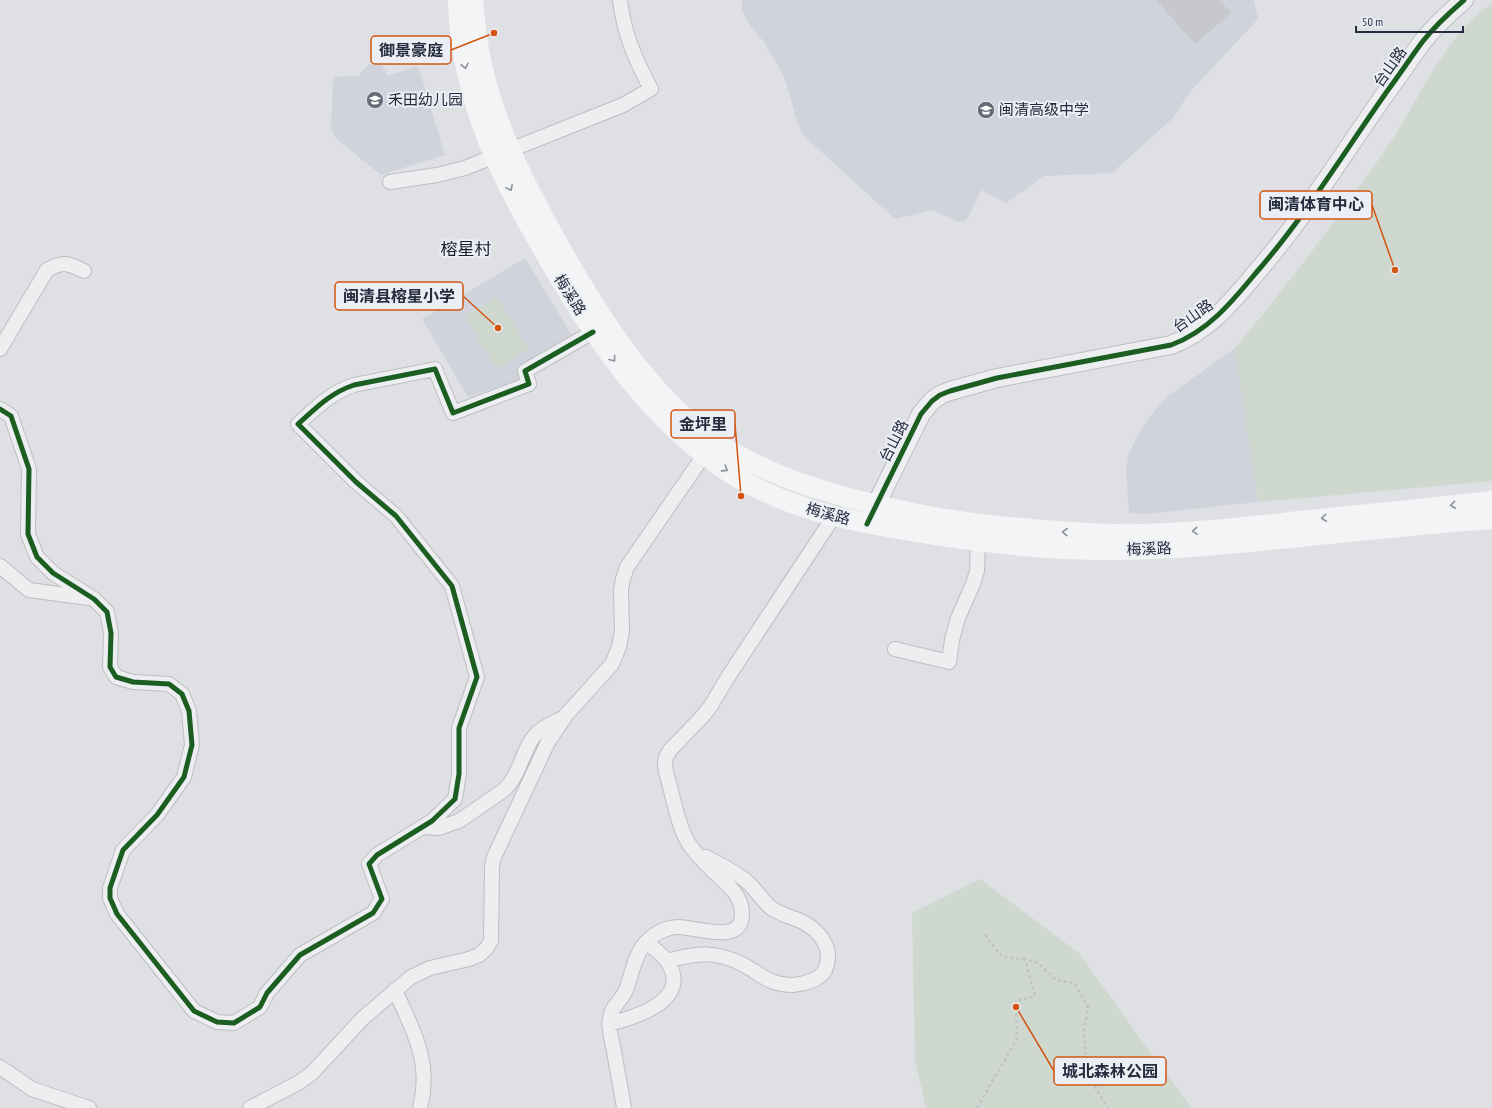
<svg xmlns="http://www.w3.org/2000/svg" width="1492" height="1108" font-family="'PT Sans Narrow','Noto Sans SC',sans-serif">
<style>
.built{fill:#d0d3db}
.green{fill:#ced8cf}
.building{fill:#c7c8cc}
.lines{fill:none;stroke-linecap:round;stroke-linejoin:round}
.minor-casing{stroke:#bdbec2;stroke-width:16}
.tertiary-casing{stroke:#bdbec2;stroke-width:20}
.path{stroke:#c1c1c7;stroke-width:2.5;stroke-dasharray:3 3;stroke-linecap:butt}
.minor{stroke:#eeeef1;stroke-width:14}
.tertiary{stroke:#eeeef1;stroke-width:18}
.secondary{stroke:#f3f4f5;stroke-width:20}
.cycleway-casing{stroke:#ebeef4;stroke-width:8}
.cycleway{stroke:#1b5e20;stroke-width:5}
.oneway{stroke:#8c9099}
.labels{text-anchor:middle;stroke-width:4;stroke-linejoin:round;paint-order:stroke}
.street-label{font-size:15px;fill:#252c3d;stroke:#ebeef4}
.poi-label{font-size:15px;fill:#252c3d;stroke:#ebeef4;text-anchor:start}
.quarter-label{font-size:17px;fill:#181d2e;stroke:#ebeef4}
.leader{fill:none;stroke:#d45411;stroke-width:1.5}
.callout-dot{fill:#d45411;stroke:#ebeef4;stroke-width:1.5}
.callout{fill:#ebeef4;stroke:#d45411;stroke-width:1.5}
.callout-label{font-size:16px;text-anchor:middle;font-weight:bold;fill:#252c3d}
</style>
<rect width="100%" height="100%" fill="#dfe0e4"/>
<!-- built -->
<path class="built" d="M742,0H1254L1258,19L1190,92L1172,119L1112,173L1044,176L1006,203L981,190L970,214L965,221L958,222L932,210L895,219L804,136L797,121L786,83L779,67L764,42L751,27L742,11Z
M369,64L382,65L388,76L418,66L445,155L381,175L338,140L333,134L331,126L333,77L358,76Z
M525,258L573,337L518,369L521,381L468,397L422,319Z
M1235,348L1258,502L1147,514L1129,513L1126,470L1128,456L1136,438L1150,416L1168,396Z"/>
<!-- green -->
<path class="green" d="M1492,3V481L1258,502L1235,348C1250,329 1267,310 1282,290C1319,243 1354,195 1388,146C1421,98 1442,38 1492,3Z
M496,296L529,349L497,369L464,316Z
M980,879L1079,953L1160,1066L1192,1108H926L915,1060L912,913Z"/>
<!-- building -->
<path class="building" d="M1156,0H1219L1231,13L1195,44Z"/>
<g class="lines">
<defs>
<path id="minor" d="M390,182L437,175L465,168L623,105L651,89C635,59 624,34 620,0
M0,349L47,270C64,261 67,263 84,271
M0,409L11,416L29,469L28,534L37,557L53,573L94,599L107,612L111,633L110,667L116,677L133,682L169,684L182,694L189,711L192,745L184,777L157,815L123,850L110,888V898L117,914L194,1011L217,1022L234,1023L260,1007L267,993L300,955L373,913L382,899L369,864L377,855L432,821L455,799L459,774V728L477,677L452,586L396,516L356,482L298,424C316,408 330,393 354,385L435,369L453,413L529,384L525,371L593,332
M0,566L29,590L89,598
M895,649L949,662L952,640L958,618L973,584L977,571L978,542
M422,827L439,828L459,821L504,790C522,773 522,747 538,732C545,726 555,722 563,718
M667,961C697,953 715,950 744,965C762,975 770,985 793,985C804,984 820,980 825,970C834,949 821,932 803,922C792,917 780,915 770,907C761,899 755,888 745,880C734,871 719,864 706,857
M395,990C413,1031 432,1061 420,1108
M609,1024C636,1017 693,1000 667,961C662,954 653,948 646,942
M0,1067L32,1089L89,1108
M250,1108L298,1083L312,1073L363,1018L411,977L430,968L469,959L479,955L486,949L491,941L492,867L494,857L548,742L566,715L612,664L619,647L622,631L621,590L623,579L627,567L704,455
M624,1108C621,1089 617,1070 614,1051C612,1041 608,1029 610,1018C611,1007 622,1000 626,990C633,971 635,949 653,936C660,931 669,927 678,927C697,927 741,945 742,915C743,894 724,882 711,869C703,861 695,853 689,844C678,828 672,791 666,772L665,764L666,757L670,750L701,718L710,707L728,677L834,516"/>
<path id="tertiary" d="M870,517L921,414L932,401L940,395L950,391L997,378L1171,345C1207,332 1231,303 1255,274C1305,217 1344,152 1388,90C1400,74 1411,57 1423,41C1435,26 1449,13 1464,0"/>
</defs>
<!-- minor casing -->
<use href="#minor" class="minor-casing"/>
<!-- tertiary casing -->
<use href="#tertiary" class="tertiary-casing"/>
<!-- path -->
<path class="path" d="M985,935L1002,957L1025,959
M977,1108L1017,1039L1016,1001L1035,996L1025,959L1038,963L1056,980L1074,983L1088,1007L1084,1030L1087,1074L1108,1108"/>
<!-- minor -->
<use href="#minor" class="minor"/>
<!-- tertiary -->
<use href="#tertiary" class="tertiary"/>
<!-- secondary -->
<path class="secondary" d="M458,0C460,104 506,187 557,274C601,347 651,418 721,467C778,506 838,519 904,530C972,542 1041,550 1111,550C1171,550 1231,544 1291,538C1358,531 1425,524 1492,519
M473,0C475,22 477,44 482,65C498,136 533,200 569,263C606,326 648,392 708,436C757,472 819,491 877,505C929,518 980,525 1033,529C1068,532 1103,535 1138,534C1195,533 1252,526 1309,520C1370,514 1431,508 1492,501"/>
<defs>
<path id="cycleway" d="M0,409L11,416L29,469L28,534L37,557L53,573L94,599L107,612L111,633L110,667L116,677L133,682L169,684L182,694L189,711L192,745L184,777L157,815L123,850L110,888V898L117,914L194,1011L217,1022L234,1023L260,1007L267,993L300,955L373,913L382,899L369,864L377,855L432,821L455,799L459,774V728L477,677L452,586L396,516L356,482L298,424C316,408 330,393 354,385L435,369L453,413L529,384L525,371L593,332
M867,524L921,414L932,401L940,395L950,391L997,378L1171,345C1207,332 1231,303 1255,274C1305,217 1344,152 1388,90C1400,74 1411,57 1423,41C1435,26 1449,13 1464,0"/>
</defs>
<!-- cycleway casing -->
<use href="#cycleway" class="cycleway-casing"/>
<!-- cycleway -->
<use href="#cycleway" class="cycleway"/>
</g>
<!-- one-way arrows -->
<defs><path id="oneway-chevron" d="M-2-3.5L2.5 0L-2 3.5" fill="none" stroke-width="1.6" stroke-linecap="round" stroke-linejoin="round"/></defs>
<g class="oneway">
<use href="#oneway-chevron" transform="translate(465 66) rotate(77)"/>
<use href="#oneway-chevron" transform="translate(510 188) rotate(62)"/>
<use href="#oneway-chevron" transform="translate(613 359) rotate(53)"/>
<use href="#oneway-chevron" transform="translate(725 469) rotate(33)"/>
<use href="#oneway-chevron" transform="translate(1453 505) rotate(174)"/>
<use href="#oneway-chevron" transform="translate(1324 518) rotate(174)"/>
<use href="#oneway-chevron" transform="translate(1195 531) rotate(176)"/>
<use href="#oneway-chevron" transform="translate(1065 532) rotate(-176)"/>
</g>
<!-- icons -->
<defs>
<symbol id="school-disc" viewBox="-11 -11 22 22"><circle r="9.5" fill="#666b77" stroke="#ebeef4"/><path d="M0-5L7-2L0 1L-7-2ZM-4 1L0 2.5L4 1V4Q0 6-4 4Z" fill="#fff"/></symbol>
</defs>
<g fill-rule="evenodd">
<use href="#school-disc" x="365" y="90" width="20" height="20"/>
<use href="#school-disc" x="976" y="100" width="20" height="20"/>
</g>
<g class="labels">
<!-- street labels -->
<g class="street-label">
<text transform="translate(1390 67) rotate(-55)" y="5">台山路</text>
<text transform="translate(570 295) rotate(58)" y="5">梅溪路</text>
<text transform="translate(1193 316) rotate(-35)" y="5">台山路</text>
<text transform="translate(894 441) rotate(-63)" y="5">台山路</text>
<text transform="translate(828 514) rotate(15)" y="5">梅溪路</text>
<text transform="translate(1149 549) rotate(-2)" y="5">梅溪路</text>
</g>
<!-- poi labels -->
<g class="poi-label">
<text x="388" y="105">禾田幼儿园</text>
<text x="999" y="115">闽清高级中学</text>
</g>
<!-- quarter labels -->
<g class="quarter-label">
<text x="466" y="255">榕星村</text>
</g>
</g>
<!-- callouts -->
<path class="leader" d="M494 33L451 50M1395 270L1372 205M498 328L463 296M741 496L735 424M1016 1007L1054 1071"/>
<g class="callout-dot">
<circle cx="494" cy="33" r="4"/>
<circle cx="1395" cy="270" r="4"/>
<circle cx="498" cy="328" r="4"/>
<circle cx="741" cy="496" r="4"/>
<circle cx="1016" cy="1007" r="4"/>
</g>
<g class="callout">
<rect x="371" y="36" width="80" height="28" rx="4"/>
<rect x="1260" y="191" width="112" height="28" rx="4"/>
<rect x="335" y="282" width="128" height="28" rx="4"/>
<rect x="671" y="410" width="64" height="28" rx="4"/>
<rect x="1054" y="1057" width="112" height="28" rx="4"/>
</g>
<g class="callout-label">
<text x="411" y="56">御景豪庭</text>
<text x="1316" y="210">闽清体育中心</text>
<text x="399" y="302">闽清县榕星小学</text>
<text x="703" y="430">金坪里</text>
<text x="1110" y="1077">城北森林公园</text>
</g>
<!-- scale -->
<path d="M1356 26v6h107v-6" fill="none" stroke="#252c3d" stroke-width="2"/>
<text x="1362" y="26" font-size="12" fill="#252c3d" stroke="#ebeef4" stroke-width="3" paint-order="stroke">50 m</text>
</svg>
